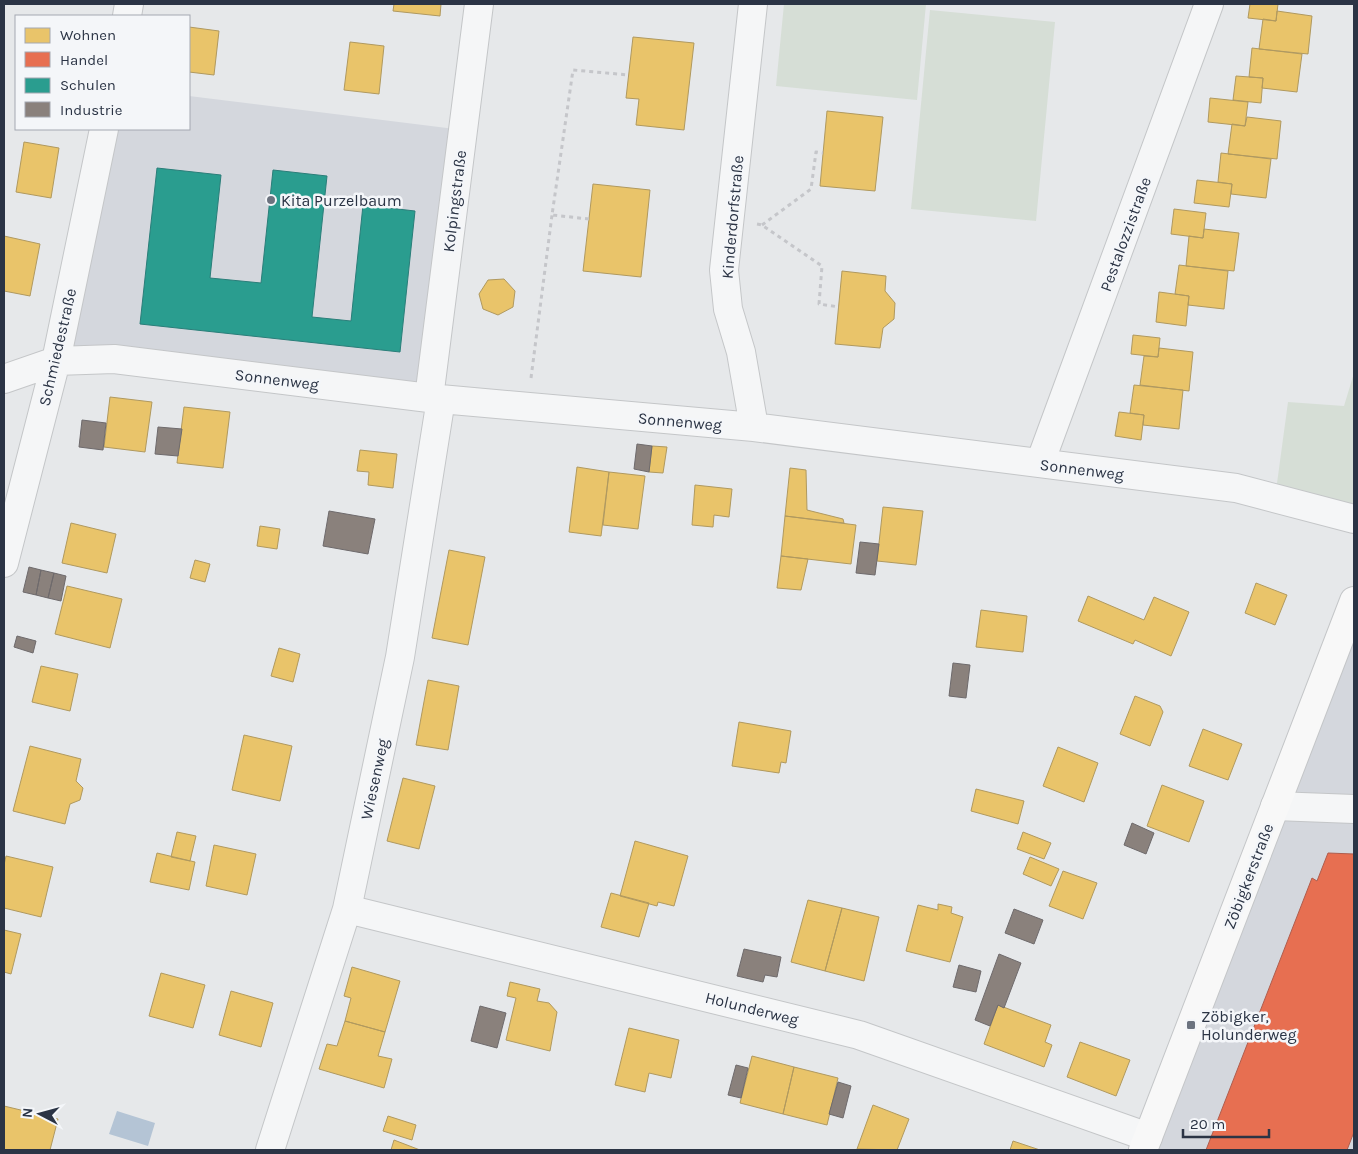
<svg xmlns="http://www.w3.org/2000/svg" width="1358" height="1154" font-family="Karla,sans-serif">
<style>
.built{fill:#d4d7dd}
.green{fill:#d6ded6}
.water{fill:#b4c4d5}
.homes{fill:#e9c46a;stroke:#b0995f}
.shops{fill:#e76f51;stroke:#af5d4d}
.schools{fill:#2a9d8f;stroke:#2a7e79}
.industry{fill:#8a817c;stroke:#6e6a6c}
.lines{fill:none;stroke-linecap:round;stroke-linejoin:round}
.minor-casing{stroke:#c4c6c8;stroke-width:30}
.secondary-casing{stroke:#c4c6c8;stroke-width:30}
.path{stroke:#c5c6ca;stroke-width:3;stroke-dasharray:4 4;stroke-linecap:butt}
.minor{stroke:#f5f6f7;stroke-width:28}
.secondary{stroke:#f8f8f8;stroke-width:28}
.poi-dot{fill:#6c737f;stroke:#f4f6f9;stroke-width:2}
.labels{text-anchor:middle;stroke-width:5;stroke-linejoin:round;paint-order:stroke}
.poi-label{font-size:16px;fill:#2b3445;stroke:#f4f6f9;text-anchor:start}
.street-label{font-size:16px;fill:#2b3445;stroke:#f4f6f9}
</style>
<rect width="100%" height="100%" fill="#e6e8ea"/>
<!-- built -->
<path class="built" d="M189,96L463,130L429,398L56,361L104,129H189Z
M1354,601V1150H1143Z"/>
<!-- green -->
<path class="green" d="M784,4H926L917,100L776,86Z
M930,10L1055,22L1036,221L911,209Z
M1354,373V519L1275,498L1288,402L1344,406Z"/>
<!-- water -->
<path class="water" d="M117,1111L155,1123L148,1146L109,1134Z"/>
<!-- homes -->
<path class="homes" d="M394,4H441L440,16L393,11Z
M1250,4H1278L1276,21L1248,18Z
M1277,11L1312,16L1308,54L1259,49L1263,19L1276,21Z
M189,27L219,31L214,75L189,72Z
M633,37L694,43L684,130L636,125L639,99L626,98Z
M350,42L384,46L379,94L344,90Z
M1252,48L1302,54L1297,92L1262,88L1263,78L1249,77Z
M1236,76L1263,78L1261,103L1233,100Z
M1210,98L1248,102L1245,126L1208,122Z
M827,111L883,117L875,191L820,186Z
M1247,117L1281,121L1277,159L1228,154L1232,124L1245,126Z
M24,142L59,148L51,198L16,192Z
M1221,153L1271,159L1266,198L1231,194L1232,184L1218,182Z
M1197,180L1232,184L1229,207L1194,203Z
M593,184L650,190L641,277L583,271Z
M1174,209L1206,213L1203,238L1171,234Z
M1204,229L1239,233L1234,271L1186,266L1189,236L1203,238Z
M4,236L40,244L30,296L4,291Z
M1179,265L1228,271L1224,309L1188,305L1189,296L1175,294Z
M842,271L886,276L885,291L895,303L894,319L883,328L880,348L835,344Z
M504,279L515,291L513,307L498,315L483,309L479,294L488,280Z
M1159,292L1189,296L1186,326L1156,322Z
M1133,335L1160,338L1158,357L1131,354Z
M1159,348L1193,352L1189,391L1140,385L1144,356L1158,357Z
M1134,385L1183,390L1179,429L1143,425L1144,415L1130,413Z
M110,397L152,402L145,452L104,447Z
M184,407L230,412L223,468L177,463Z
M1119,412L1144,415L1141,440L1115,436Z
M652,446L667,447L663,473L649,472Z
M360,450L397,454L393,488L368,485L369,472L357,471Z
M577,467L609,472L601,536L569,532Z
M790,468L806,470L807,510L843,519L844,523L785,516Z
M609,472L645,476L638,529L603,525Z
M695,485L732,489L729,517L714,515L713,527L692,525Z
M883,507L923,511L916,565L877,561Z
M785,516L856,525L851,564L781,556Z
M71,523L116,534L107,573L62,563Z
M260,526L280,529L277,549L257,546Z
M449,550L485,557L468,645L432,638Z
M781,556L808,559L801,590L777,588Z
M195,560L210,564L205,582L190,578Z
M1256,583L1287,595L1275,625L1245,613Z
M67,586L122,599L110,648L55,634Z
M1088,596L1144,620L1154,597L1189,612L1171,656L1135,640L1133,644L1078,621Z
M981,610L1027,616L1023,652L976,647Z
M279,648L300,654L293,682L271,676Z
M41,666L78,674L70,711L32,702Z
M428,680L459,686L448,750L416,745Z
M1135,696L1160,706L1163,712L1150,746L1120,734Z
M739,722L791,731L786,763L781,762L779,773L732,766Z
M1203,729L1242,744L1228,780L1189,766Z
M244,735L292,746L280,801L232,790Z
M30,746L81,759L76,781L83,788L80,800L70,804L65,824L13,811Z
M1058,747L1098,763L1084,802L1043,786Z
M403,778L435,786L419,849L387,841Z
M1162,785L1204,801L1189,842L1147,826Z
M976,789L1024,801L1018,824L971,811Z
M177,832L196,836L190,861L171,857Z
M1023,832L1051,843L1044,859L1017,849Z
M635,841L688,856L674,906L658,902L657,906L620,896Z
M214,845L256,854L247,895L206,886Z
M157,853L195,862L189,890L150,882Z
M6,856L53,867L41,917L4,908V865Z
M1030,857L1059,869L1051,886L1023,874Z
M1063,871L1097,883L1083,919L1049,906Z
M611,893L649,903L639,937L601,927Z
M808,900L842,908L825,971L791,962Z
M938,904L952,907L951,913L963,917L950,962L906,951L918,905L938,910Z
M842,908L879,917L864,981L825,971Z
M4,930L21,934L11,974L4,972Z
M352,967L400,981L385,1032L345,1021L351,998L344,996Z
M161,973L205,985L193,1028L149,1016Z
M510,982L540,989L537,1001L549,1003L557,1012L550,1051L506,1040L516,998L507,996Z
M231,991L273,1003L261,1047L219,1035Z
M998,1005L1051,1025L1045,1042L1052,1045L1044,1067L984,1044Z
M345,1021L385,1032L378,1056L392,1059L384,1088L319,1069L327,1044L337,1046Z
M629,1028L679,1040L671,1078L649,1073L645,1092L615,1085Z
M1080,1042L1130,1060L1116,1096L1067,1077Z
M752,1056L794,1067L783,1114L740,1103Z
M794,1067L838,1078L827,1125L783,1114Z
M873,1105L909,1119L897,1150L857,1149Z
M4,1106L58,1119L50,1150H4Z
M388,1116L416,1125L412,1140L383,1131Z
M394,1140L420,1150H391Z
M1013,1141L1040,1150H1010Z"/>
<!-- shops -->
<path class="shops" d="M1328,853L1354,854V1132L1347,1150H1206L1312,878L1317,881Z"/>
<!-- schools -->
<path class="schools" d="M157,168L221,175L210,278L261,283L273,170L327,176L312,317L351,321L363,205L415,211L400,352L140,324Z"/>
<!-- industry -->
<path class="industry" d="M82,420L106,423L103,450L79,447Z
M158,427L182,429L178,456L155,454Z
M637,444L652,446L649,472L634,469Z
M329,511L375,519L368,554L323,546Z
M860,542L879,544L875,575L856,573Z
M29,567L41,570L36,595L23,592Z
M41,570L54,573L48,598L36,595Z
M54,573L66,576L61,601L48,598Z
M17,636L36,641L33,653L14,647Z
M953,663L970,665L966,698L949,696Z
M1132,823L1154,833L1146,854L1124,845Z
M1014,909L1043,920L1034,944L1005,933Z
M744,949L781,957L777,977L765,975L763,982L737,976Z
M999,954L1021,963L1004,1008L998,1005L990,1026L975,1020Z
M959,965L981,971L976,992L953,987Z
M480,1006L506,1013L497,1048L471,1041Z
M736,1065L748,1068L741,1098L728,1095Z
M838,1082L851,1086L843,1118L829,1114Z"/>
<g class="lines">
<defs>
<path id="minor" d="M753,4L724,270L728,309L741,352L754,427
M127,16L129,4
M4,379L56,361L114,359L429,398L754,427L1236,488L1354,519
M429,398L479,4
M1040,463L1209,4
M4,563L56,361L104,129
M1275,806L1354,809
M347,909L859,1035L1148,1137
M270,1150L347,909L400,657L441,399"/>
<path id="secondary" d="M1143,1150L1354,601"/>
</defs>
<!-- minor casing -->
<use href="#minor" class="minor-casing"/>
<!-- secondary casing -->
<use href="#secondary" class="secondary-casing"/>
<!-- path -->
<path class="path" d="M589,219L552,215L573,70L629,75
M757,224L762,225L822,266L819,304L839,307
M762,225L811,189L816,152L823,153
M531,378L552,215"/>
<!-- minor -->
<use href="#minor" class="minor"/>
<!-- secondary -->
<use href="#secondary" class="secondary"/>
</g>
<!-- markers -->
<g class="poi-dot">
<circle cx="271" cy="200" r="5"/>
<rect x="1186" y="1020" width="10" height="10" rx="2.5"/>
</g>
<g class="labels">
<!-- poi labels -->
<g class="poi-label">
<text x="281" y="206">Kita Purzelbaum</text>
<text x="1201" y="1022">Zöbigker,<tspan x="1201" dy="18">Holunderweg</tspan></text>
</g>
<!-- street labels -->
<g class="street-label">
<text transform="translate(454 201) rotate(-83)" y="6">Kolpingstraße</text>
<text transform="translate(732 217) rotate(-85)" y="6">Kinderdorfstraße</text>
<text transform="translate(1125 234) rotate(-70)" y="6">Pestalozzistraße</text>
<text transform="translate(57 347) rotate(-77)" y="6">Schmiedestraße</text>
<text transform="translate(277 379) rotate(7)" y="6">Sonnenweg</text>
<text transform="translate(680 421) rotate(5)" y="6">Sonnenweg</text>
<text transform="translate(1082 469) rotate(7)" y="6">Sonnenweg</text>
<text transform="translate(374 779) rotate(-78)" y="6">Wiesenweg</text>
<text transform="translate(1248 876) rotate(-69)" y="6">Zöbigkerstraße</text>
<text transform="translate(752 1008) rotate(14)" y="6">Holunderweg</text>
</g>
</g>
<!-- border -->
<rect width="1358" height="1154" fill="none" stroke="#2b3445" stroke-width="10"/>
<!-- legend -->
<rect x="15" y="15" width="175" height="115" fill="#f4f6f9" stroke="#a4a8b1"/>
<rect x="25" y="28" width="25" height="15" fill="#e9c46a" stroke="#a4a8b1"/>
<text x="60" y="40" font-size="15" fill="#2b3445">Wohnen</text>
<rect x="25" y="52" width="25" height="15" fill="#e76f51" stroke="#a4a8b1"/>
<text x="60" y="65" font-size="15" fill="#2b3445">Handel</text>
<rect x="25" y="78" width="25" height="15" fill="#2a9d8f" stroke="#a4a8b1"/>
<text x="60" y="90" font-size="15" fill="#2b3445">Schulen</text>
<rect x="25" y="102" width="25" height="15" fill="#8a817c" stroke="#a4a8b1"/>
<text x="60" y="115" font-size="15" fill="#2b3445">Industrie</text>
<!-- north arrow -->
<g transform="translate(40 1114) rotate(276)" stroke="#f4f6f9" stroke-width="4" paint-order="stroke">
<path d="M0-4L9 19L0 12L-9 19Z" fill="#2b3445"/>
<text y="-8" font-size="14" font-weight="bold" text-anchor="middle" fill="#2b3445">N</text>
</g>
<!-- scale -->
<path d="M1183 1129v8h86v-8" fill="none" stroke="#2b3445" stroke-width="2.5"/>
<text x="1190" y="1129" font-size="15" fill="#2b3445" stroke="#f4f6f9" stroke-width="4" paint-order="stroke">20 m</text>
</svg>
